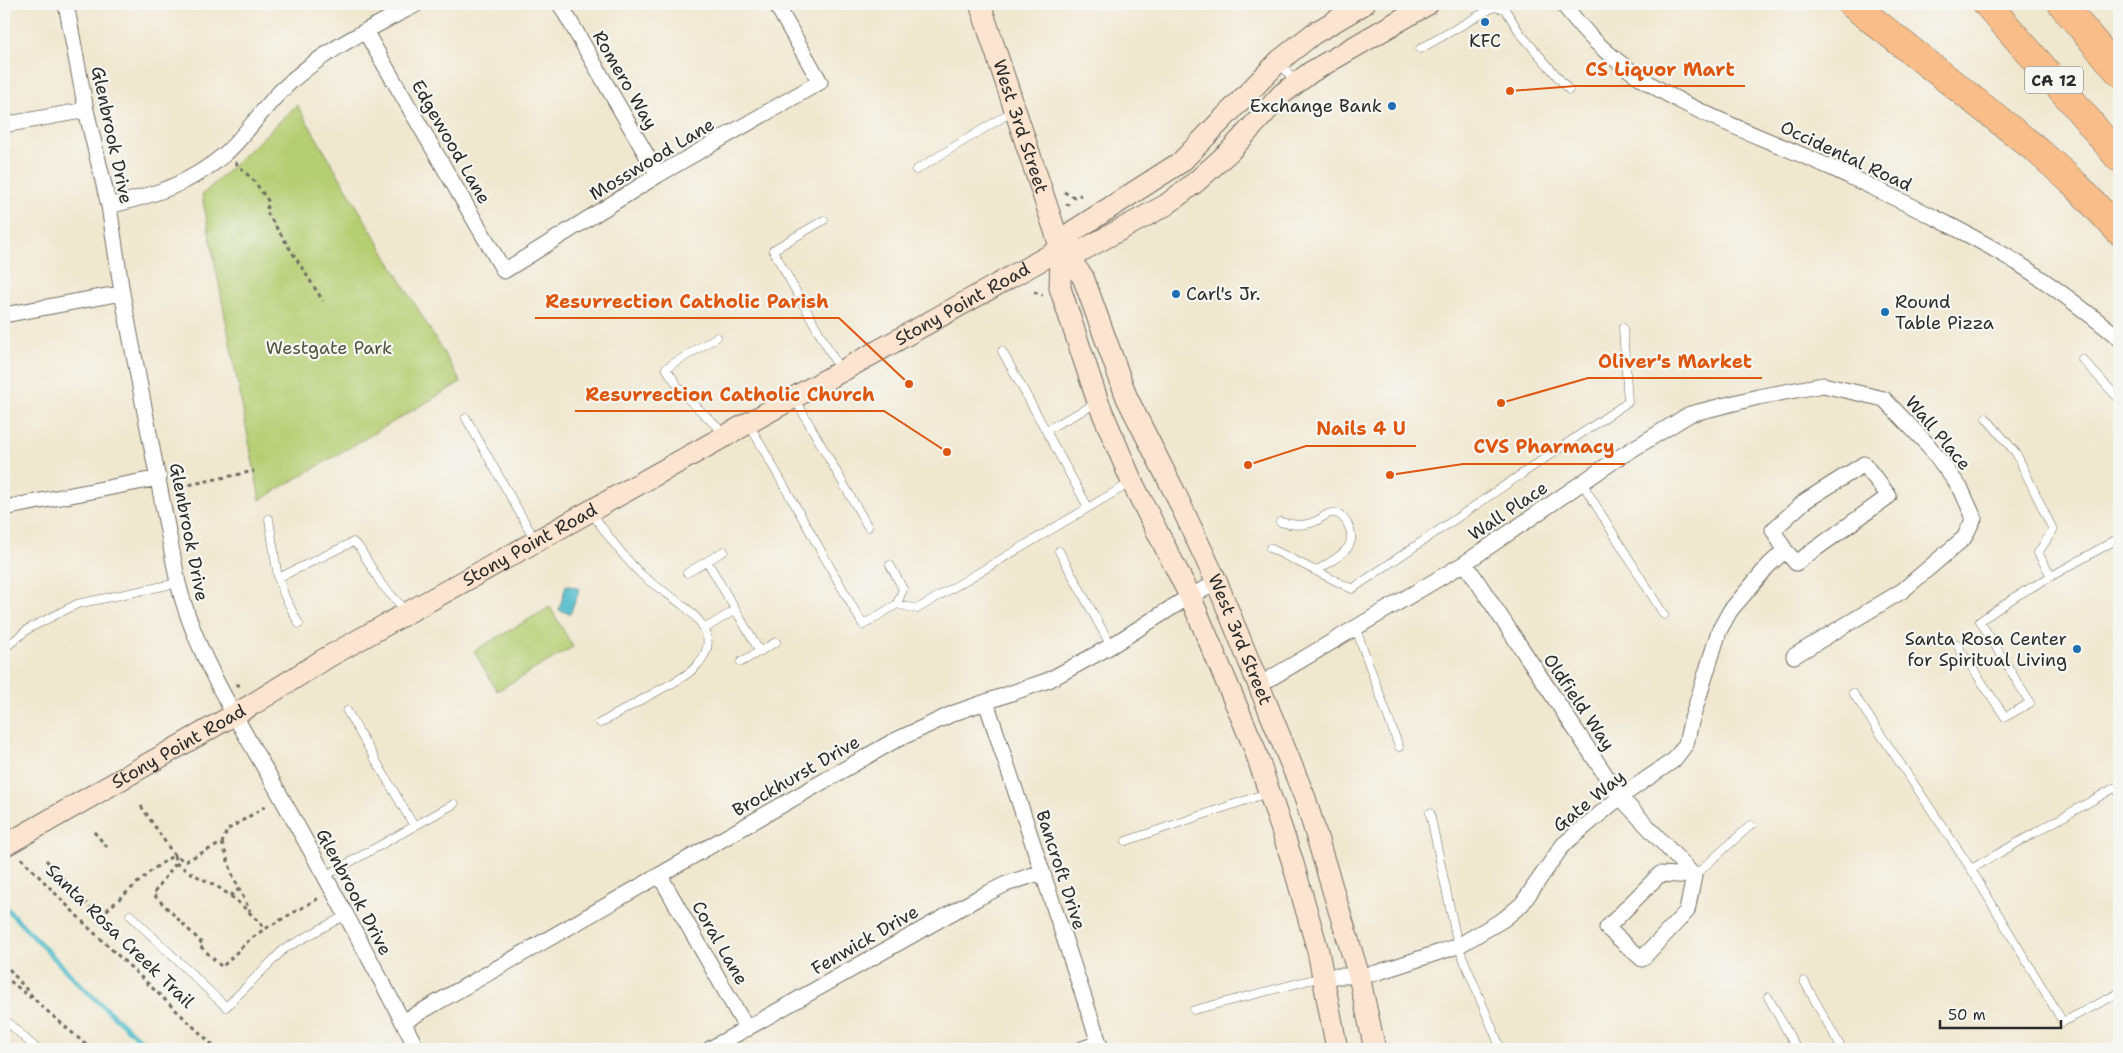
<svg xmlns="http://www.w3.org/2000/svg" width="2123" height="1053" font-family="'Shantell Sans',sans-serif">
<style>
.green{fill:#b6ce72;stroke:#707c4e}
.water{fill:#50bccb;stroke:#3e747b}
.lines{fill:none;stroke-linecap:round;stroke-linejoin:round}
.stream{stroke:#50bccb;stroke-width:5}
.service-casing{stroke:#706d64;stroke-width:9}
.minor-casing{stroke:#706d64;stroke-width:17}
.secondary-casing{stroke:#706d64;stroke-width:23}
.motorway-casing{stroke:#706d64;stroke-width:29}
.path{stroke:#706d64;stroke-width:3;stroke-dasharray:4 4;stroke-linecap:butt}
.service{stroke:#fff;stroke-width:8}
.minor{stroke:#fff;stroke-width:15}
.secondary{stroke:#fce5d0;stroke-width:21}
.motorway{stroke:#f8bd89;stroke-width:28}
.poi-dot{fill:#1f6fb2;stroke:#f6f6f2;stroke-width:2}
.labels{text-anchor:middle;stroke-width:4.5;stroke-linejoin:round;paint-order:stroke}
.shield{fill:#f6f6f2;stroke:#686867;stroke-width:1}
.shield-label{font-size:16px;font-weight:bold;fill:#2b2b2b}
.poi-label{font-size:18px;fill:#2b2b2b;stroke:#f6f6f2;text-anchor:end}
.street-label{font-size:18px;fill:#2b2b2b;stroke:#f6f6f2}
.park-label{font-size:18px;fill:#4e543d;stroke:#f6f6f2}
.leader{fill:none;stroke:#df570e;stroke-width:2}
.callout-dot{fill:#df570e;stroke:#f6f6f2;stroke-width:2}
.callout-label{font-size:19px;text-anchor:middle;font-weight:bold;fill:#df570e;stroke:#f6f6f2;stroke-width:4.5;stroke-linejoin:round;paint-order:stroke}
</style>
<rect width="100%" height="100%" fill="#f6f6f2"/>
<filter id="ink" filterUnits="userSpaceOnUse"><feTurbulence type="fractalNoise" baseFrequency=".02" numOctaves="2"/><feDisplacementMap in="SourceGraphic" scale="10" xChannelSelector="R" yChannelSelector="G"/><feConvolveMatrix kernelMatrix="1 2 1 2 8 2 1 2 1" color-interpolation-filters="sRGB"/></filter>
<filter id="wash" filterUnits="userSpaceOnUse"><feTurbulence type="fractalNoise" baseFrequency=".0096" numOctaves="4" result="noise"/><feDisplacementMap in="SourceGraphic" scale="20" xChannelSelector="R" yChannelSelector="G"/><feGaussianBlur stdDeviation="1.12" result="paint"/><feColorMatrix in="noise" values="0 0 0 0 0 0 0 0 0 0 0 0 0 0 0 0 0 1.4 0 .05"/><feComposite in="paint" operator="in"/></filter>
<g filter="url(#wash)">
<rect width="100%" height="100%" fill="#f0e7cf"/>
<!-- green -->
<path class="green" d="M297,105L461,382L260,500L202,195Z
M550,607L573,647L497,691L474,651Z"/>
<!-- water -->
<path class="water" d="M566,585L580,589L570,614L559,610Z"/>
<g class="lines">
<!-- stream -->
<path class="stream" d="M4,906L82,987L150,1049"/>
</g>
</g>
<g filter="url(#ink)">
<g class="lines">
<defs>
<path id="service" d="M1420,49L1494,7L1505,9L1520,33L1569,90
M1280,63L1296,83
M916,170L1013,111
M824,220L773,250L840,370
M717,337L666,368L683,394L725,434
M1002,351L1088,507
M2082,359L2119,399
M795,399L868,527
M466,418L535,540
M1986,418L2016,453L2053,530L2038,553L2051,576
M749,424L863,625L897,604L917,609L1130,483
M1046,430L1097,403
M1582,483L1664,615
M592,513C607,535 622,556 642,575C664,596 733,625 698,664C687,677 670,684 656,692C637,702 619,713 600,723
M269,519L278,578L285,597L299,624
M1280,522C1293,525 1305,527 1318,520C1322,518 1327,513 1332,513C1337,512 1342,516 1345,520C1364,547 1336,558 1316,571
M1270,548L1352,589L1628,402L1623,328
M1059,551L1111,646
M707,561L760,652
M890,565L903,589L897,604
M687,573L724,551
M278,578L353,542L359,547L382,585L406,611
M704,629L735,610
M1356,629L1399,747
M1957,645L2005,717L2030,703L1980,621L2018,595L2119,538
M4,649L28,629L77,604L178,583
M741,662L776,642
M1853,693L1971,869
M2119,696V697
M347,711L414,826
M2119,793L2116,787L1971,869L2063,1022L2119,993
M1430,813L1458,946L1501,1049
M1126,841L1267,793
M325,876L454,804
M1694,876L1751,825
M130,915L226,1007L284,949L346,915
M1804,981L1842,1049
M1768,997L1797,1049
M1194,1010L1322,977
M4,1019L37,1049"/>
<path id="minor" d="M66,4L86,110L109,206L122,293L178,583C197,659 242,727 280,795C327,879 373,964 417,1049
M560,4L658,175
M1563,4C1574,18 1585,32 1598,44C1663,106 1754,132 1834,169C1895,198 1958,227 2016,262C2052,285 2086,311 2119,338
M365,31L504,271L658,175L820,82L776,4
M4,125L86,110
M109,206C153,195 189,185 225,154C246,135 262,109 283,89C320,52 371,28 417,4
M4,315L122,293
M4,508L159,478
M1465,563L1620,797L1694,876L1687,911L1642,959L1607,928L1660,874L1694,876
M1259,685L1465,563L1618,458L1690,414L1758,397L1823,385L1884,399L1928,445L1961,489L1974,518L1964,538L1902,591L1794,656
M986,702L1101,1049
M660,876L747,1029
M1324,976H1359L1376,973L1458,946L1504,919L1522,904L1563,845L1620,797L1674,760L1686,744L1691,722L1719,631L1730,611L1768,566L1785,550L1773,530L1805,501L1864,464L1889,496L1796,563L1785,550
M403,1022L892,742L954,713L1049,680L1111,646L1190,596L1217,583
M710,1049L978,898L1006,884L1042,872
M1082,1049L1099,1043"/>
<g id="secondary">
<path id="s1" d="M980,4L1061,249L1060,288L1098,402L1132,482L1190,596L1254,747L1292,860L1318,951L1337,1049"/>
<path id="s2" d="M1061,249L1083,277L1127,398L1175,493L1217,583L1305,798L1359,976L1375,1049"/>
<path d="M1061,249L1081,251L1166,205L1197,181L1230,151L1282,94L1311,72L1428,4"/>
<path id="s3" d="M4,846L253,704L328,657L1061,249L1072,232L1181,162L1279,61L1313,34L1364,4"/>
</g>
<path id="motorway" d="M1852,4L2037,150L2076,185L2119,231
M1987,4L2072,101L2119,158
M2062,4L2119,72"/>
</defs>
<!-- service casing -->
<use href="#service" class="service-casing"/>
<!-- minor casing -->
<use href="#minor" class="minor-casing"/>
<!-- secondary casing -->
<use href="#secondary" class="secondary-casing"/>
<!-- motorway casing -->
<use href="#motorway" class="motorway-casing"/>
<!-- path -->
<path class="path" d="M235,162L254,181L269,202L266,211L323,301
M1064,192L1074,197L1081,195
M1066,204L1073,206
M1034,292L1043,295
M174,488L254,471
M236,685H243
M141,806L174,855L185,861L222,843L227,830L266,806
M94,832L107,847
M222,843L233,876L250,911
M21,858L88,927L217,1049
M46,860L99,917L152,870L174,855L176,863L153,894L201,942L199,945L222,967L248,941L263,930L319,898
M176,863C190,874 206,880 221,889C237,900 252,914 265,929
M230,896L239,889
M4,963L38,1003L91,1049
M4,976L31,998"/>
<!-- service -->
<use href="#service" class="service"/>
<!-- minor -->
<use href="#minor" class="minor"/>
<!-- secondary -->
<use href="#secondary" class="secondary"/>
<!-- motorway -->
<use href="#motorway" class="motorway"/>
</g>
</g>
<!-- markers -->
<g class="poi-dot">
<circle cx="1485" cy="22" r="5"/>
<circle cx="1392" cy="106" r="5"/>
<circle cx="1176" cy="294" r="5"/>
<circle cx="1885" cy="312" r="5"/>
<circle cx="2077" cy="649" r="5"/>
</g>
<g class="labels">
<!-- shield labels -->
<rect class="shield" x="2025" y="66.5" width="58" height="27" rx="4"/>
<g class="shield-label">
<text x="2054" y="86">CA 12</text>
</g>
<!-- poi labels -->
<g class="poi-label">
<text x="1485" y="47" text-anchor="middle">KFC</text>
<text x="1382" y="112">Exchange Bank</text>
<text x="1186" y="300" text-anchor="start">Carl's Jr.</text>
<text x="1895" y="308" text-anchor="start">Round<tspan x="1895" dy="21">Table Pizza</tspan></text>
<text x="2067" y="645">Santa Rosa Center<tspan x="2067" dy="21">for Spiritual Living</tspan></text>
</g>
<!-- street labels -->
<g class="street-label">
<text transform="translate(625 80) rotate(60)" y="6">Romero Way</text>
<text dy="6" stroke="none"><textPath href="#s1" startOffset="129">West 3rd Street</textPath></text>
<text transform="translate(112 135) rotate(78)" y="6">Glenbrook Drive</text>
<text transform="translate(451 142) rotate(60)" y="6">Edgewood Lane</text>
<text transform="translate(1846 156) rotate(25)" y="6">Occidental Road</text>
<text transform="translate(652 159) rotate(-31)" y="6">Mosswood Lane</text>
<text dy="6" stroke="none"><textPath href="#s3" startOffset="1101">Stony Point Road</textPath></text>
<text transform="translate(1938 433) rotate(50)" y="6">Wall Place</text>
<text transform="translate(1508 511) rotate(-34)" y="6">Wall Place</text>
<text transform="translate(189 532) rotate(79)" y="6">Glenbrook Drive</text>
<text dy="6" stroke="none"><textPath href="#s3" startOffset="606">Stony Point Road</textPath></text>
<text dy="6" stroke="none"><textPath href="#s2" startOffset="431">West 3rd Street</textPath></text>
<text transform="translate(1579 702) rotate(56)" y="6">Oldfield Way</text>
<text dy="6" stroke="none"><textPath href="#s3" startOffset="201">Stony Point Road</textPath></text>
<text transform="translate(796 776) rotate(-30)" y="6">Brockhurst Drive</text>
<text transform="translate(1589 801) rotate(-39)" y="6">Gate Way</text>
<text transform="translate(1061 870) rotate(72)" y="6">Bancroft Drive</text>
<text transform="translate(354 892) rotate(62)" y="6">Glenbrook Drive</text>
<text transform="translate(120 936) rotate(44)" y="6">Santa Rosa Creek Trail</text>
<text transform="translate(865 940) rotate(-30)" y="6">Fenwick Drive</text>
<text transform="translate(720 943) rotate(60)" y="6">Coral Lane</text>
</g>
<!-- park labels -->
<g class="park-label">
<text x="329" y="354">Westgate Park</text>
</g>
</g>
<!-- callouts -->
<path class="leader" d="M1510 91L1575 86H1745M909 384L839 318H535M1501 403L1588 378H1762M947 452L884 411H575M1248 465L1306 446H1416M1390 475L1463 464H1625"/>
<g class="callout-dot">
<circle cx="1510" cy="91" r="5"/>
<circle cx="909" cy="384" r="5"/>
<circle cx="1501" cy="403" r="5"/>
<circle cx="947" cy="452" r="5"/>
<circle cx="1248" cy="465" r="5"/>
<circle cx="1390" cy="475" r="5"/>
</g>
<g class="callout-label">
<text x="1660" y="76">CS Liquor Mart</text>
<text x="687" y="308">Resurrection Catholic Parish</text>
<text x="1675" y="368">Oliver's Market</text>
<text x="730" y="401">Resurrection Catholic Church</text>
<text x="1361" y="435">Nails 4 U</text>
<text x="1544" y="453">CVS Pharmacy</text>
</g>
<!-- margin -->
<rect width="2123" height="1053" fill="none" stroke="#f6f6f2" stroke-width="20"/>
<!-- scale -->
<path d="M1940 1020v8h121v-8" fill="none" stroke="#2b2b2b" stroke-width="2.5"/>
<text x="1948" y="1020" font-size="15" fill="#2b2b2b" stroke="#f6f6f2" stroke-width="4" paint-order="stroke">50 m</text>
</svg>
